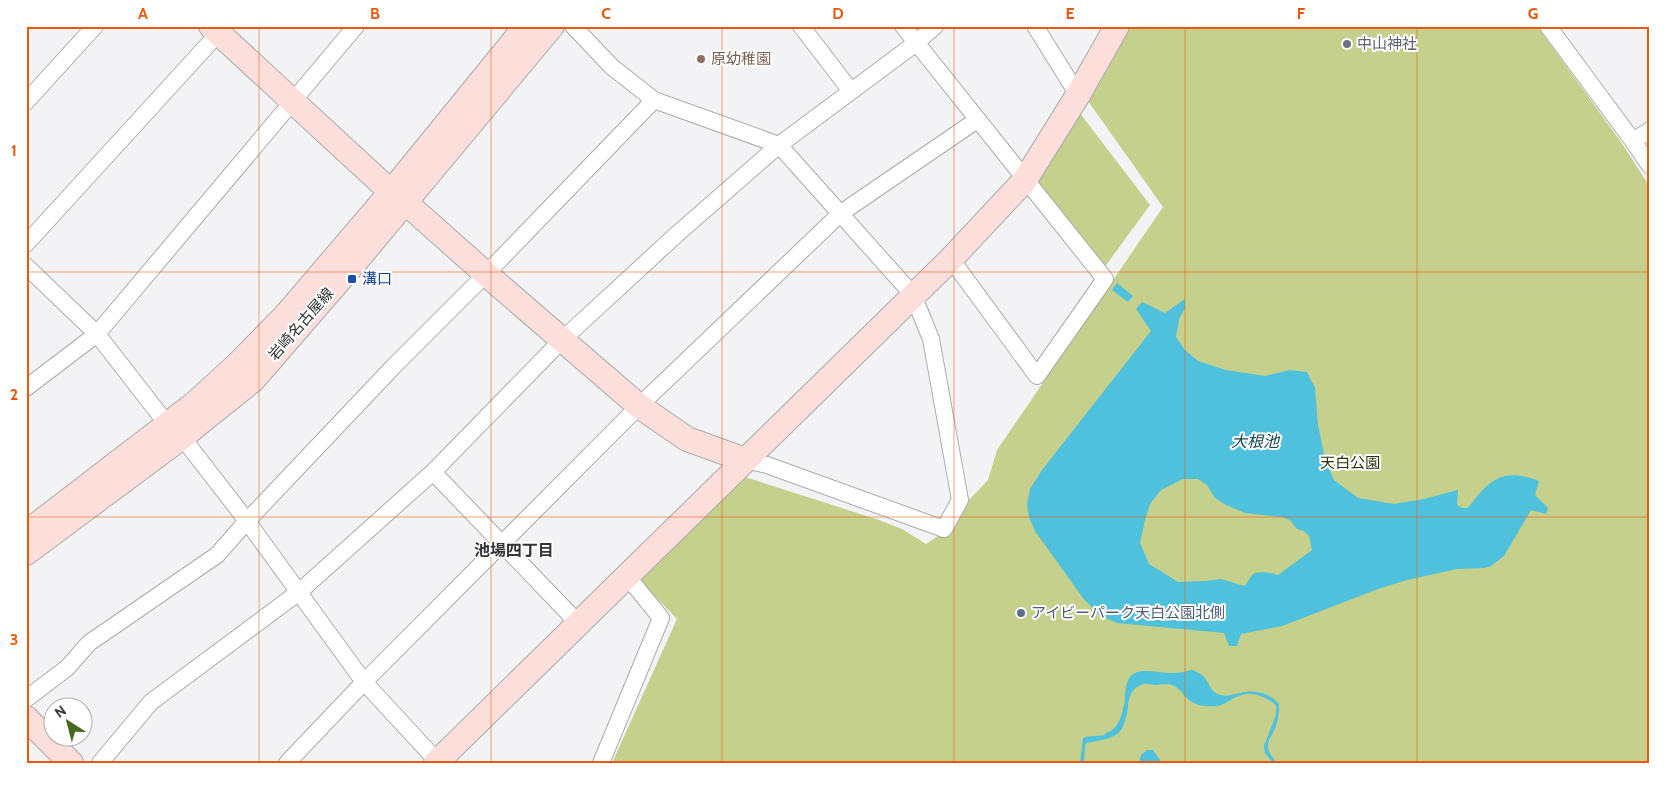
<svg xmlns="http://www.w3.org/2000/svg" width="1676" height="789" font-family="Cabin,'Noto Sans JP',sans-serif">
<style>
.green{fill:#c4d08b}
.water{fill:#4fc1dc;fill-rule:evenodd}
.lines{fill:none;stroke-linecap:round;stroke-linejoin:round}
.stream{stroke:#4fc1dc;stroke-width:4.5}
.street-casing{stroke:#ababad;stroke-width:18}
.secondary-casing{stroke:#ababad;stroke-width:26}
.street{stroke:#fff;stroke-width:16}
.secondary{stroke:#fcdeda;stroke-width:24}
.grid{fill:none;stroke:#e8590c;stroke-width:1;stroke-opacity:0.55}
.worship-dot{fill:#6b7280;stroke:#fff;stroke-width:2}
.education-dot{fill:#8d6e63;stroke:#fff;stroke-width:2}
.transit-dot{fill:#1a4fb4;stroke:#fff;stroke-width:2}
.service-dot{fill:#5c6f8a;stroke:#fff;stroke-width:2}
.labels{text-anchor:middle;stroke-width:4;stroke-linejoin:round;paint-order:stroke}
.worship-label{font-size:15px;fill:#5b616d;stroke:#fff;text-anchor:start}
.education-label{font-size:15px;fill:#785e54;stroke:#fff;text-anchor:start}
.transit-label{font-size:15px;fill:#164399;stroke:#fff;text-anchor:start}
.street-label{font-size:15px;fill:#303131;stroke:#fff}
.park-label{font-size:15px;fill:#2b300b;stroke:#fff}
.service-label{font-size:15px;fill:#4e5e75;stroke:#fff;text-anchor:start}
.water-label{font-size:16px;font-style:italic;fill:#154753;stroke:#fff}
.neighbourhood-label{font-size:16px;font-weight:bold;fill:#343435;stroke:#fff}
.neatline{fill:none;stroke:#e8590c;stroke-width:2}
.grid-label{font-size:16px;text-anchor:middle;font-weight:bold;fill:#e8590c}
</style>
<rect width="100%" height="100%" fill="#f3f3f5"/>
<!-- green -->
<path class="green" d="M1130,26H1537L1621,142L1650,187V763H612L677,619L642,583V574L745,477L879,520L902,529L926,544L955,525L965,509L967,502L988,480L997,450L1163,207L1088,101Z
M1079,112L1150,205L1104,268L1034,184Z"/>
<!-- water -->
<path class="water" d="M1117,283L1133,296L1128,302L1112,290Z
M1185,299V308L1179,319L1176,337L1185,350L1198,361L1226,370L1265,376L1289,370L1307,372L1315,388L1318,425L1325,459L1334,480L1358,498L1394,504L1424,499L1458,490L1457,505L1462,508H1468C1490,479 1502,467 1539,481L1535,495L1548,508L1546,514L1531,510L1504,556L1491,566L1484,568L1457,569L1407,580L1378,589L1282,626L1241,634L1237,646H1229L1224,633L1117,623L1099,615L1083,598L1035,531L1029,517L1027,505L1030,489L1042,470L1151,331L1136,309L1142,302L1165,313ZM1183,479H1198L1207,485L1215,498L1226,505L1245,513L1282,517L1290,520L1297,529L1304,531L1309,536L1312,550L1278,575C1271,573 1258,570 1252,575C1249,578 1248,583 1244,586L1221,579L1205,581L1178,582L1149,564L1140,543L1145,520L1150,504L1161,490Z
M1192,670C1196,672 1200,673 1203,676C1210,683 1210,693 1221,695C1228,697 1233,694 1240,693C1255,689 1269,693 1279,704C1279,713 1278,721 1275,729C1272,735 1267,741 1268,748C1269,754 1274,758 1276,763H1273L1265,753L1264,746L1276,715V705C1263,695 1250,690 1234,698C1228,701 1224,705 1217,706C1208,707 1195,706 1188,699C1183,695 1181,689 1174,686C1168,683 1162,685 1155,685C1148,684 1144,682 1137,687C1122,696 1133,726 1114,736C1106,740 1095,741 1087,743L1085,745L1084,763H1080L1083,738C1092,734 1106,738 1113,732C1133,716 1117,681 1135,673C1146,668 1162,674 1173,673C1180,673 1186,671 1192,670Z
M1147,750H1153L1162,763H1139L1141,755Z"/>
<g class="lines">
<!-- stream -->
<path class="stream" d="M1107,735C1119,732 1124,717 1126,706"/>
<defs>
<path id="street" d="M573,26L612,67L654,100L779,145L913,295L931,339L960,500L944,529L767,465L745,460
M801,26L851,91
M903,26L1105,279L1037,376L951,259
M1035,26L1078,95
M1548,26L1633,141L1650,166
M26,102L95,26
M1633,141L1650,130
M26,244L225,26
M26,266L97,334L167,424
M26,388L97,334L356,26
M182,437L247,521L364,682L439,763
M433,472L578,623
M26,699L67,668L89,643L217,555L247,521L393,367L486,274L654,100
M100,763L151,702L299,592L433,472L562,340L676,235L779,145L916,43L935,26
M287,763L364,682L639,406L841,213L977,120
M601,763L661,618L627,576"/>
<path id="secondary" d="M211,26L391,192L406,203L486,274L639,406L687,439L745,460
M26,533L194,404L238,364L286,315L391,192L526,26
M26,553L182,437L253,380L357,260L552,26
M26,718L71,763
M436,763L951,259L1025,180L1078,95L1117,26"/>
</defs>
<!-- street casing -->
<use href="#street" class="street-casing"/>
<!-- secondary casing -->
<use href="#secondary" class="secondary-casing"/>
<!-- street -->
<use href="#street" class="street"/>
<!-- secondary -->
<use href="#secondary" class="secondary"/>
</g>
<!-- grid -->
<path class="grid" d="M259,26V763M491,26V763M722,26V763M954,26V763M1185,26V763M1417,26V763M26,272H1650M26,517H1650"/>
<!-- markers -->
<circle class="worship-dot" cx="1347" cy="44" r="5"/>
<circle class="education-dot" cx="701" cy="59" r="5"/>
<rect class="transit-dot" x="347" y="274" width="10" height="10" rx="2.5"/>
<circle class="service-dot" cx="1021" cy="613" r="5"/>
<g class="labels">
<!-- worship labels -->
<g class="worship-label">
<text x="1357" y="49">中山神社</text>
</g>
<!-- education labels -->
<g class="education-label">
<text x="711" y="64">原幼稚園</text>
</g>
<!-- transit labels -->
<g class="transit-label">
<text x="362" y="284">溝口</text>
</g>
<!-- street labels -->
<g class="street-label">
<text transform="translate(301 324) rotate(-49)" y="5">岩崎名古屋線</text>
</g>
<!-- park labels -->
<g class="park-label">
<text x="1350" y="468">天白公園</text>
</g>
<!-- service labels -->
<g class="service-label">
<text x="1031" y="618">アイビーパーク天白公園北側</text>
</g>
<!-- water labels -->
<g class="water-label">
<text x="1255" y="447">大根池</text>
</g>
<!-- neighbourhood labels -->
<g class="neighbourhood-label">
<text x="514" y="556">池場四丁目</text>
</g>
</g>
<!-- border -->
<rect width="1676" height="789" fill="none" stroke="#ffffff" stroke-width="55"/>
<!-- north arrow -->
<g transform="translate(68 722) rotate(324)"><circle r="24" fill="#ffffff" stroke="#acadad"/>
<path d="M0-4L9 19L0 12L-9 19Z" fill="#456921"/>
<text y="-8" font-size="14" font-weight="bold" text-anchor="middle" fill="#303131">N</text>
</g>
<rect x="28" y="28" width="1620" height="734" class="neatline"/>
<g class="grid-label">
<text x="143" y="19">A</text>
<text x="375" y="19">B</text>
<text x="606" y="19">C</text>
<text x="838" y="19">D</text>
<text x="1070" y="19">E</text>
<text x="1301" y="19">F</text>
<text x="1533" y="19">G</text>
<text x="14" y="156">1</text>
<text x="14" y="400">2</text>
<text x="14" y="645">3</text>
</g>
</svg>
